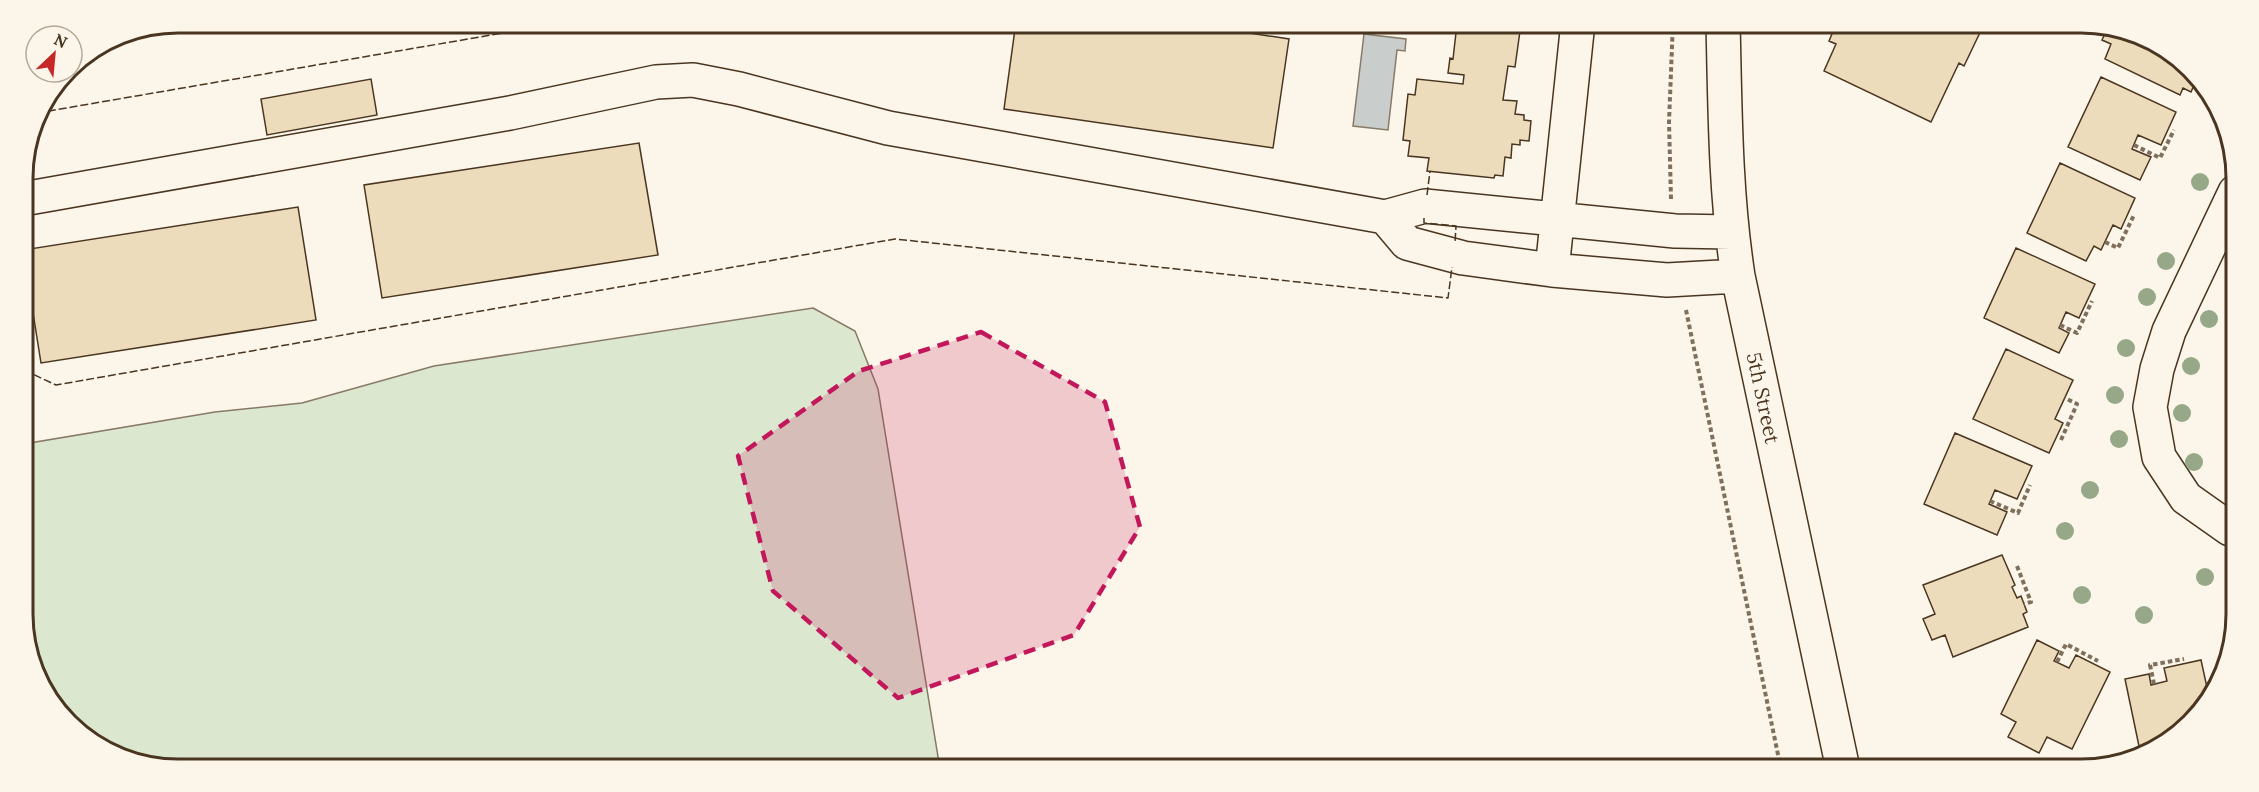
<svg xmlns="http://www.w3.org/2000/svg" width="2259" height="792" font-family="Lora,serif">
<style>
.green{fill:#dce7d0;stroke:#887966;stroke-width:1.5}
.water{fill:#c9cecd;stroke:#887966;stroke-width:1.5}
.building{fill:#ecdcbc;stroke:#4a3520;stroke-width:1.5}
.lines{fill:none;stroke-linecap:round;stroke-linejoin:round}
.minor-casing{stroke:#4a3520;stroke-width:36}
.path{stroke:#7f6f5c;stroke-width:4;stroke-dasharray:4.5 3;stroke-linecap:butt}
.minor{stroke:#fbf6e9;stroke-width:33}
.fence{stroke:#4a3520;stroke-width:1.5;stroke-dasharray:8 3;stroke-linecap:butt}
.tree{fill:#96a887}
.marked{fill:#c2185b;fill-opacity:0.2;stroke:#c2185b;stroke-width:4.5;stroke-dasharray:12 8;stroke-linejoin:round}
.labels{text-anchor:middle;stroke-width:4.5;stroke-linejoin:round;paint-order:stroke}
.street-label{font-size:20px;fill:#4a3520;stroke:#fbf6e9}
.rim{fill:none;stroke:#4a3520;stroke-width:3}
</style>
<rect width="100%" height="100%" fill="#fbf6e9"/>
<!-- green -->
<path class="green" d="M813,308L855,331L878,389L940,769H178L128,761L61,717L25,644L24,444L215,412L302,403L434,366Z"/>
<!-- water -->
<path class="water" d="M1364,34L1406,39L1405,51L1397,50L1388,130L1353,126Z"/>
<!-- building -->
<path class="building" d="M1016,22H1177L1289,39L1273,148L1004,109Z
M1837,22H1985L1964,66L1959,63L1931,122L1824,71L1836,44L1829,41Z
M1457,24L1520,31L1515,67L1508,66L1503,100L1517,101L1515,114L1524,115V120L1531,121L1529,141L1520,140V145L1512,144L1511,158L1505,157L1503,176L1495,175L1494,178L1427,171L1429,158L1408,156L1410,141L1403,140L1408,94L1415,95L1417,79L1463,84L1464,75L1448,73L1450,58L1453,59Z
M2108,27L2131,31L2198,76L2191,92L2183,88L2180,95L2105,59L2111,44L2102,40Z
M2101,77L2176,112L2161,145L2138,135L2132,149L2151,157L2140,180L2068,147Z
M371,79L377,115L267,135L261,99Z
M639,143L658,255L382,298L364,185Z
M2060,163L2135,198L2121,229L2113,225L2101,250L2094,246L2086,261L2027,233Z
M298,207L316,320L41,363L23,250Z
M2016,248L2095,284L2079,318L2066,312L2059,328L2069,333L2059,353L1984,318Z
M2006,349L2073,380L2055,419L2063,423L2049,453L1973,419Z
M1955,433L2032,466L2017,499L1995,490L1989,504L2007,512L1997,535L1924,504Z
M2002,555L2015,585L2012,587L2017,598L2021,596L2027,612L2023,614L2028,627L1953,657L1945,635L1932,640L1923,619L1935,614L1923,585Z
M2037,640L2059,651L2054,661L2069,668L2076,655L2110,672L2072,749L2047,737L2039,753L2008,737L2016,722L2001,714Z
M2228,652V664L2225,668L2222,653Z
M2201,660L2208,692L2175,738L2140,751L2125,679L2149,674L2151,685L2167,681L2164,668Z"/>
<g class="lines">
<defs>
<path id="minor" d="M1723,22C1725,107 1725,192 1738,276L1843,769
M23,199L510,113L656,82L693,80L739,89L888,128L1385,217L1425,206L1675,231L1731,232
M1385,217L1407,243L1463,258L1552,270L1667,280L1738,276
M1552,270L1578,22
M2230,529L2186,498L2159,457L2150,407L2157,369L2169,331L2235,192"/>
</defs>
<!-- minor casing -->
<use href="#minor" class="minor-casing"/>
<!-- path -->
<path class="path" d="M2134,145L2160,158L2174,130
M1671,199L1669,122L1673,22
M2105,242L2118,248L2134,215
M1686,310L1781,769
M2060,325L2077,333L2092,301
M2061,440L2077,404L2065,398
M1990,501L2018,513L2030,485
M2017,566L2031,602L2024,604
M2057,662L2066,644L2098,661
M2154,684L2150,665L2184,659"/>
<!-- minor -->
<use href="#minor" class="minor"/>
<!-- fence -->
<path class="fence" d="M37,113L567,22
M1427,195L1430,171
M1424,218V223L1456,226L1455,243
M24,370L56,385L895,239L1448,298L1452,267"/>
</g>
<!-- trees -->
<g class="tree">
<circle cx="2200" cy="182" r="9"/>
<circle cx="2166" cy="261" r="9"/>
<circle cx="2147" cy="297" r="9"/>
<circle cx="2209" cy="319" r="9"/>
<circle cx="2126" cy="348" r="9"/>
<circle cx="2191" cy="366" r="9"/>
<circle cx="2115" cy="395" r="9"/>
<circle cx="2182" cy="413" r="9"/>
<circle cx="2119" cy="439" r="9"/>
<circle cx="2194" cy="462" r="9"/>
<circle cx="2090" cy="490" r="9"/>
<circle cx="2065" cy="531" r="9"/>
<circle cx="2205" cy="577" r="9"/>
<circle cx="2082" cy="595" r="9"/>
<circle cx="2144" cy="615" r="9"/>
</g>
<!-- marked area -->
<path class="marked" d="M981,332L1105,402L1140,527L1074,635L898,698L773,591L738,456L859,371Z"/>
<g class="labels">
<!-- street labels -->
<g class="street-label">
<text transform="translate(1763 398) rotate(78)" y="7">5th Street</text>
</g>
</g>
<!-- crop -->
<path d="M0 0H2259V792H0ZM178 33H2081A145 145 0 0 1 2226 178V614A145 145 0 0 1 2081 759H178A145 145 0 0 1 33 614V178A145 145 0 0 1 178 33Z" fill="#fbf6e9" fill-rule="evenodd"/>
<path class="rim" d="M178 33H2081A145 145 0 0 1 2226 178V614A145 145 0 0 1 2081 759H178A145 145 0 0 1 33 614V178A145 145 0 0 1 178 33Z"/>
<!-- north arrow -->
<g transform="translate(54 54) rotate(26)"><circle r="28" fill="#fbf6e9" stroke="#b4a999" stroke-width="1.5"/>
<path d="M0-4.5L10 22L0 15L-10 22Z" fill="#c62828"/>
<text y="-9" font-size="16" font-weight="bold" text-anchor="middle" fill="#4a3520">N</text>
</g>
</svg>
